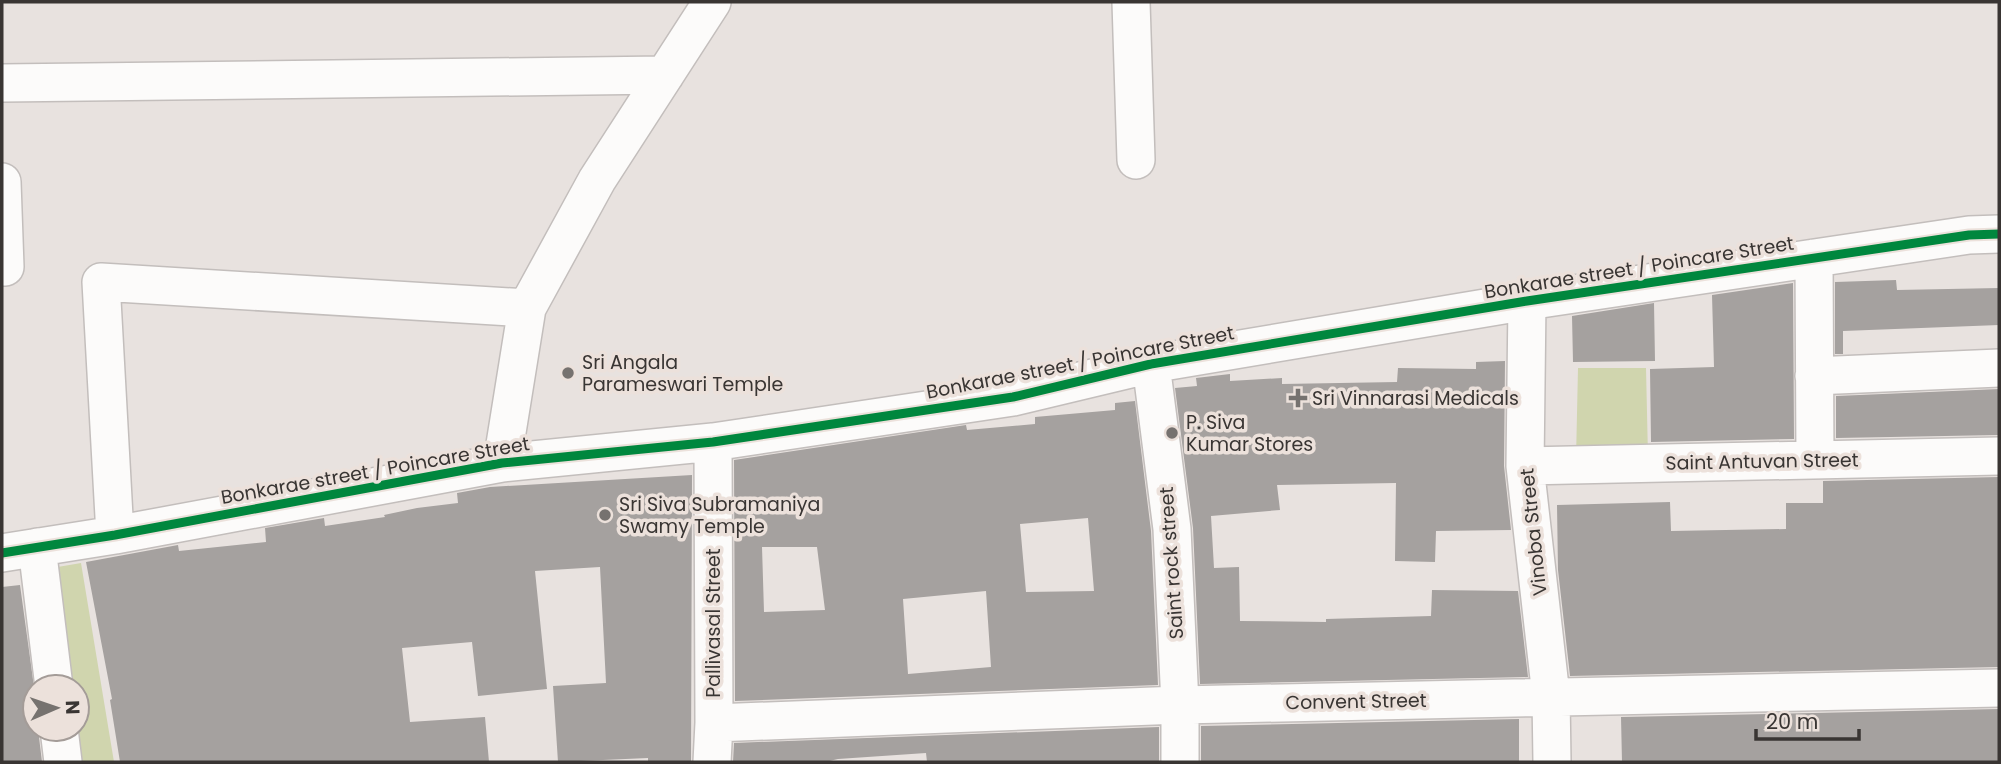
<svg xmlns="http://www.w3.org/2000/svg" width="2001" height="764" font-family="Poppins,sans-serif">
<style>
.green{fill:#d0d5ae}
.building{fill:#a5a19f;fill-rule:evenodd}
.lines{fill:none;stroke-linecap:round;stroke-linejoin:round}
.minor-casing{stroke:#c3bebc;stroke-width:40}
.minor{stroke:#fcfbfa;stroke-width:37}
.cycleway-casing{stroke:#ece1db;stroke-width:13}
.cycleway{stroke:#00873e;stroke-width:9}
.poi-dot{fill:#76726f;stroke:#ece1db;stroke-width:2.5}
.labels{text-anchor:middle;stroke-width:7;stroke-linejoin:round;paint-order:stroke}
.street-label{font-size:19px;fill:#393533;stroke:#ece1db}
.poi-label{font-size:19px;fill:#393533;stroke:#ece1db;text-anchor:start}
</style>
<rect width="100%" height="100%" fill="#e8e2df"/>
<!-- green -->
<path class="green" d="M1578,368H1646L1648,457L1576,459Z
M81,563L114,762H78L77,687H65L46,569Z"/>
<!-- building -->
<path class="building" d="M1896,280L1897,290L1999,288V325L1843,331V354H1835V282Z
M1793,283L1794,439L1651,442L1650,369L1714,367L1712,295Z
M1654,303L1655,361L1573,362L1572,316Z
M1505,361L1504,466L1511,530L1436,531L1435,562L1395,561L1396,483L1277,485L1280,510L1211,516L1214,568L1239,567L1240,621L1326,622V619L1431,616L1432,590L1518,591L1528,677L1200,684L1193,528L1175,388L1197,386L1196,378L1230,374V381L1282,378V384L1397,382L1398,368L1476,369V362Z
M1999,389V435L1836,438V396Z
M1135,401L1151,531L1158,685L735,701L734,460L966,425L967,430L1035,424V417L1115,410V403ZM1088,518L1094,591L1026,592L1020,524ZM762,547H817L825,610L764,612ZM986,591L991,667L908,674L903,599Z
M692,475L691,762H648V758L558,762L553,686L606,683L600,567L535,571L547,689L478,696L472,642L402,648L410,722L485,717L489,762H120L110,700L112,699L86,562L178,545L179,551L266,542L265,528L324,518L325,526L385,517L384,515L417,508L458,503L457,493L490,487Z
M1999,477V667L1570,676L1558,570L1557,505L1670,502L1671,531L1786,529V503H1823V481Z
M20,585L35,694V729H38L42,762H2V587Z
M1999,709V762H1622L1621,717Z
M1519,719V762H1201V726Z
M1159,727V762H927L926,753L838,759L825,762H733L734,743Z"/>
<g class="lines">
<defs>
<path id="minor" d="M1131,2L1136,160
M2,83L665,75
M2,182L5,267H2
M1814,258L1815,460
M1527,301L1525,466L1551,696L1552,762
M1151,364L1172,529L1180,705V762
M1814,376L1999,368
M502,463L527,308L597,180L712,2
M1525,466L1999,456
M115,535L101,282L527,308
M37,547L54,687
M2,553L115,535L502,463L713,442L1013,397L1151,364L1527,301L1969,235L1999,234
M714,723L1180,705L1999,688
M59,729L63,762
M712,762L714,723L713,442"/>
</defs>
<!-- minor casing -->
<use href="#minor" class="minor-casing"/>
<!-- minor -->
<use href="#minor" class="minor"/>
<defs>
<path id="cycleway" d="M2,553L115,535L502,463L713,442L1013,397L1151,364L1527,301L1969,235L1999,234"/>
</defs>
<!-- cycleway casing -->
<use href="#cycleway" class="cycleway-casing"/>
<!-- cycleway -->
<use href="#cycleway" class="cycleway"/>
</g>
<!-- markers -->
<g class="poi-dot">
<circle cx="568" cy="373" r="7"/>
<path d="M1294.5 387.5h7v7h7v7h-7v7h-7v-7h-7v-7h7z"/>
<circle cx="1172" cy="433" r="7"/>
<circle cx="605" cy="515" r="7"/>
</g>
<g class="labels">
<!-- street labels -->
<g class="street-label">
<text transform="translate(1639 267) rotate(-9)" y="7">Bonkarae street / Poincare Street</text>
<text transform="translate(1080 362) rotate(-11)" y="7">Bonkarae street / Poincare Street</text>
<text transform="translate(1762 461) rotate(-1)" y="7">Saint Antuvan Street</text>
<text transform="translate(375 470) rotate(-10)" y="7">Bonkarae street / Poincare Street</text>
<text transform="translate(1533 532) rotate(-96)" y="7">Vinoba Street</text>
<text transform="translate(1171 563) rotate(-94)" y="7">Saint rock street</text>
<text transform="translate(713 623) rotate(-90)" y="7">Pallivasal Street</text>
<text transform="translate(1356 701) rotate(-1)" y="7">Convent Street</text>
</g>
<!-- poi labels -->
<g class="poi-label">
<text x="582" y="369">Sri Angala<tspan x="582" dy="22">Parameswari Temple</tspan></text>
<text x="1312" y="405">Sri Vinnarasi Medicals</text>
<text x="1186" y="429">P. Siva<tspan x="1186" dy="22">Kumar Stores</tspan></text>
<text x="619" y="511">Sri Siva Subramaniya<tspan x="619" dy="22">Swamy Temple</tspan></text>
</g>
</g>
<!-- border -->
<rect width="2001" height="764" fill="none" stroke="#393533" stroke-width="7"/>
<!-- north arrow -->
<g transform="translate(56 708) rotate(88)"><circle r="33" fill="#ece1db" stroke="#a49c98" stroke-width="2"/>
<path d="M0-5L12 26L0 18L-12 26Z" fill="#76726f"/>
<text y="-10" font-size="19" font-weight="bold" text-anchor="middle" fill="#393533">N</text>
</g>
<!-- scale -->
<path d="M1756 729v10h103v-10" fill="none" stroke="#393533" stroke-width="3.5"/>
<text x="1766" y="729" font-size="21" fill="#393533" stroke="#ece1db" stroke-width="5" paint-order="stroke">20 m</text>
</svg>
